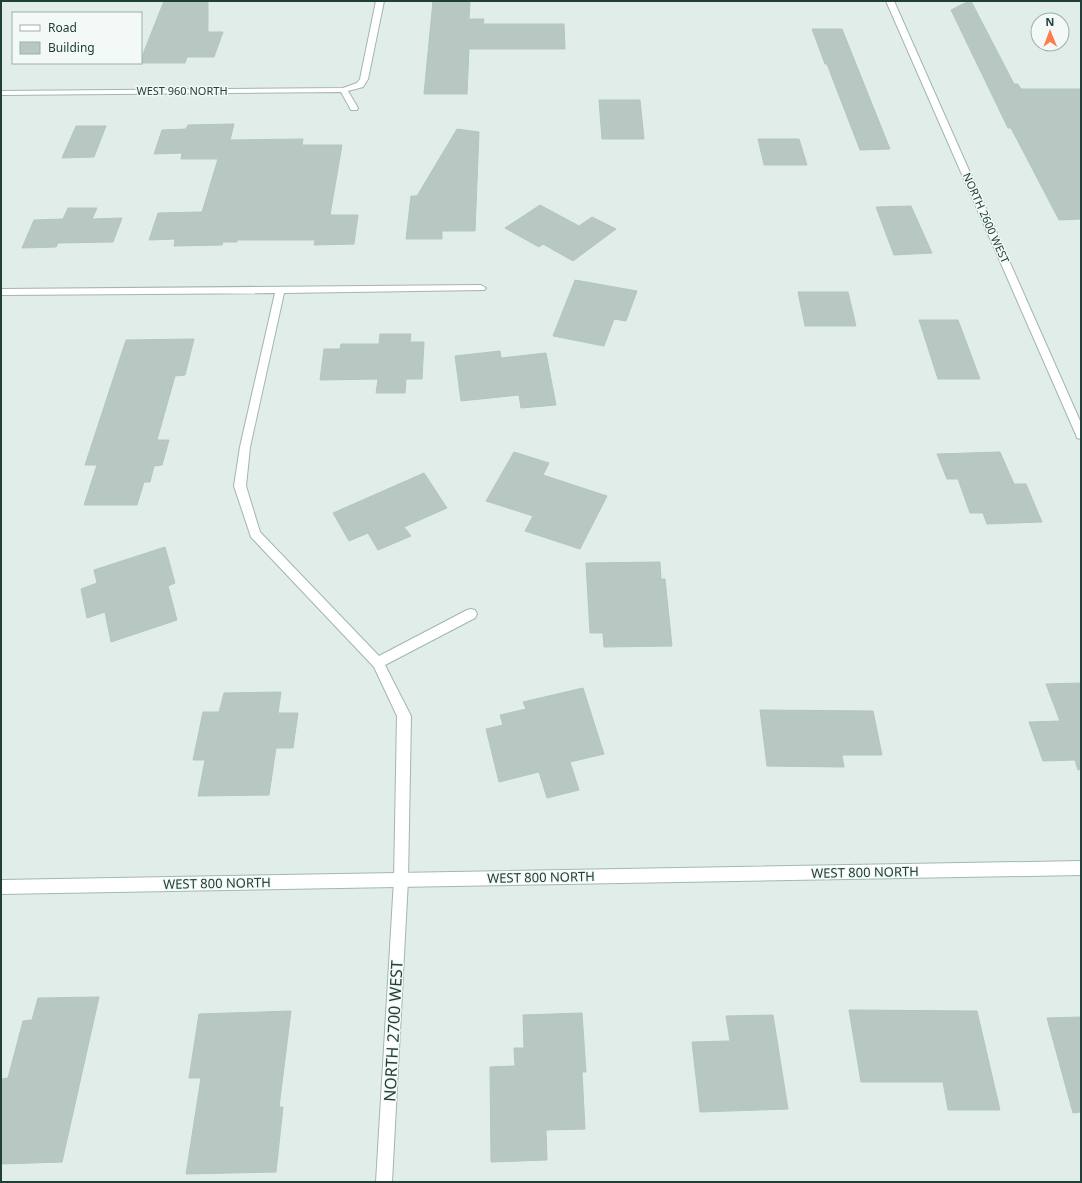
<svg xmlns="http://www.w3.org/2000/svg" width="1082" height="1183" font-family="'Noto Sans',sans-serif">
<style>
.building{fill:#b6c8c1;stroke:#b3c7bf}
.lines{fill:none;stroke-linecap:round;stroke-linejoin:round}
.street-casing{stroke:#a3b5b0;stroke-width:2}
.secondary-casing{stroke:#9fbab1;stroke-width:2}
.street{fill:#fff;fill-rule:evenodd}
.secondary{fill:#fff;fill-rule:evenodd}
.labels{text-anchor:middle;stroke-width:3;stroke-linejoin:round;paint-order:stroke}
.far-street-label{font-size:11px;fill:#203f38;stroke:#f2f9f6}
.street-label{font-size:13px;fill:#203f38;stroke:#f2f9f6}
.near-street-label{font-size:16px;fill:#203f38;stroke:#f2f9f6}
</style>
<rect width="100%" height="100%" fill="#e1ede8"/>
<!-- building -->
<path class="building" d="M164,1H208V32H223L214,57H187L185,63H141V59Z
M433,1H470L469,19H484L483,24H564L565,49H469L467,94H424Z
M969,1H971L1014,84H1018L1021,89H1081V219L1059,220L1011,128H1008L951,10Z
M812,29H842L890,149L860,150L827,64H825Z
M599,100H640L644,139H602Z
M234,124L230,140L303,139L302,145H342L330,215H358L354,244L314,245L315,240H237V242H223L222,245L174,246L175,239L149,240L158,213L202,212L218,159H181L182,153L154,154L162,130L186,129L188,125Z
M76,126H106L94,157L62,158Z
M457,129L479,132L475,231H442V239H406L411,196H417Z
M758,139H799L807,165H764Z
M540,205L579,226L592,217L616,229L573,261L543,244L539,247L505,228Z
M911,206L932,253L894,255L876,207Z
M68,208H97L92,219L122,218L113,242L58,243L56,247L22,248L34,220L63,219Z
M575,280L637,291L626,321L614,319L604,346L553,336Z
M798,292H848L856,326H805Z
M919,320H958L980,379H938Z
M380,334H411L410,342H424L422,379H406L405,393H376L378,379L320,380L324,349H340L341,344H379Z
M194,339L185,375L175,376L157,440H169L162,465L154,466L150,482H144L137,505H84L97,465H85L126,340Z
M500,351L501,358L546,353L556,405L521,408L519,395L461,401L455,356Z
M514,452L549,463L543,475L607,496L580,549L525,531L533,516L486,501Z
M1000,452L1014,484H1026L1042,522L987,524L983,513H970L958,479H947L937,454Z
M424,473L447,508L404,527L411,536L378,550L368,533L349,541L333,513Z
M165,547L175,583L168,586L177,620L111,642L105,612L87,618L81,589L97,583L94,570Z
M660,562L661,579H665L672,646L604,647L603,633H590L586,563Z
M1081,683V769L1078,770L1075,760L1043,761L1029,722L1060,721L1046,684Z
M583,688L604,754L570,762L579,790L547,798L539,772L499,782L486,729L503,725L500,715L526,709L523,702Z
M281,692L278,713H298L293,748H276L269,795L198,796L205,760H193L203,712H219L224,693Z
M760,710L873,711L882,755H842L844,767L767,766Z
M99,997L62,1162L1,1164V1079L8,1078L23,1021L32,1020L38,998Z
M849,1010L977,1011L1000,1110H948L943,1082H861Z
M291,1011L279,1107H283L276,1172L186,1174L201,1078H189L199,1014Z
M582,1013L586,1072H582L585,1129L546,1130L547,1160L491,1162L490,1067L515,1066L514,1048H524L523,1015Z
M773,1015L788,1109L700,1112L692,1042L730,1041L726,1016Z
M1081,1017V1112L1073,1113L1047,1018Z"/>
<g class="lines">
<defs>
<path id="street" d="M376,1H384L368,79L363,87L348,91L358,108L357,110H351L341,92L1,95V91L343,88L357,83L360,79Z
M886,1H894L1081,423V439L1077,438L1076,435Z
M481,285L486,288L484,290L284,293L250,447L246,486L260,532L379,656L467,610L471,609L475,610L477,614L475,618L385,665L411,716L408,880L392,1182H376L394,880L397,716L374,667L251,537L234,486L240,447L275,293L1,295V289Z"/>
<path id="secondary" d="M1081,861V875L1,894V880Z"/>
</defs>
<!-- street casing -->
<use href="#street" class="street-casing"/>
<!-- secondary casing -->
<use href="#secondary" class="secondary-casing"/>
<!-- street -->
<use href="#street" class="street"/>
<!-- secondary -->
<use href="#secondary" class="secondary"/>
</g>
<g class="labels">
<!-- far-street labels -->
<g class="far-street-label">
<text x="182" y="95">WEST 960 NORTH</text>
<text transform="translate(986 218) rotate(66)" y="4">NORTH 2600 WEST</text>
</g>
<!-- street labels -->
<g class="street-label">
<text transform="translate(865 872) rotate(-1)" y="5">WEST 800 NORTH</text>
<text transform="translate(541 877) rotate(-1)" y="5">WEST 800 NORTH</text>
<text transform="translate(217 883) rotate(-1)" y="5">WEST 800 NORTH</text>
</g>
<!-- near-street labels -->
<g class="near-street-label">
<text transform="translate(393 1031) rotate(-87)" y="6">NORTH 2700 WEST</text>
</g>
</g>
<!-- border -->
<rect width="1082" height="1183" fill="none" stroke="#203f38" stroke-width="4"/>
<!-- legend -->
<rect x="12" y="12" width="130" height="52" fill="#f2f9f6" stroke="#9eafaa"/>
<rect x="20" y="25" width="20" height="6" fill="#ffffff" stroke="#9eafaa"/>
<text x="48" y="32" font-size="12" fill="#203f38">Road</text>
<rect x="20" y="42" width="20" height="12" fill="#b6c8c1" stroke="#9eafaa"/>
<text x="48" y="52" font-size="12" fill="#203f38">Building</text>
<!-- north arrow -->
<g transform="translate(1050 32) rotate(359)"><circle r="19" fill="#f2f9f6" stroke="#9eafaa"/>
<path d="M0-3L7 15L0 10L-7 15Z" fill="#fd7d4f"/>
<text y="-6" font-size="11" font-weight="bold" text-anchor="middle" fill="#203f38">N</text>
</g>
</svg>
